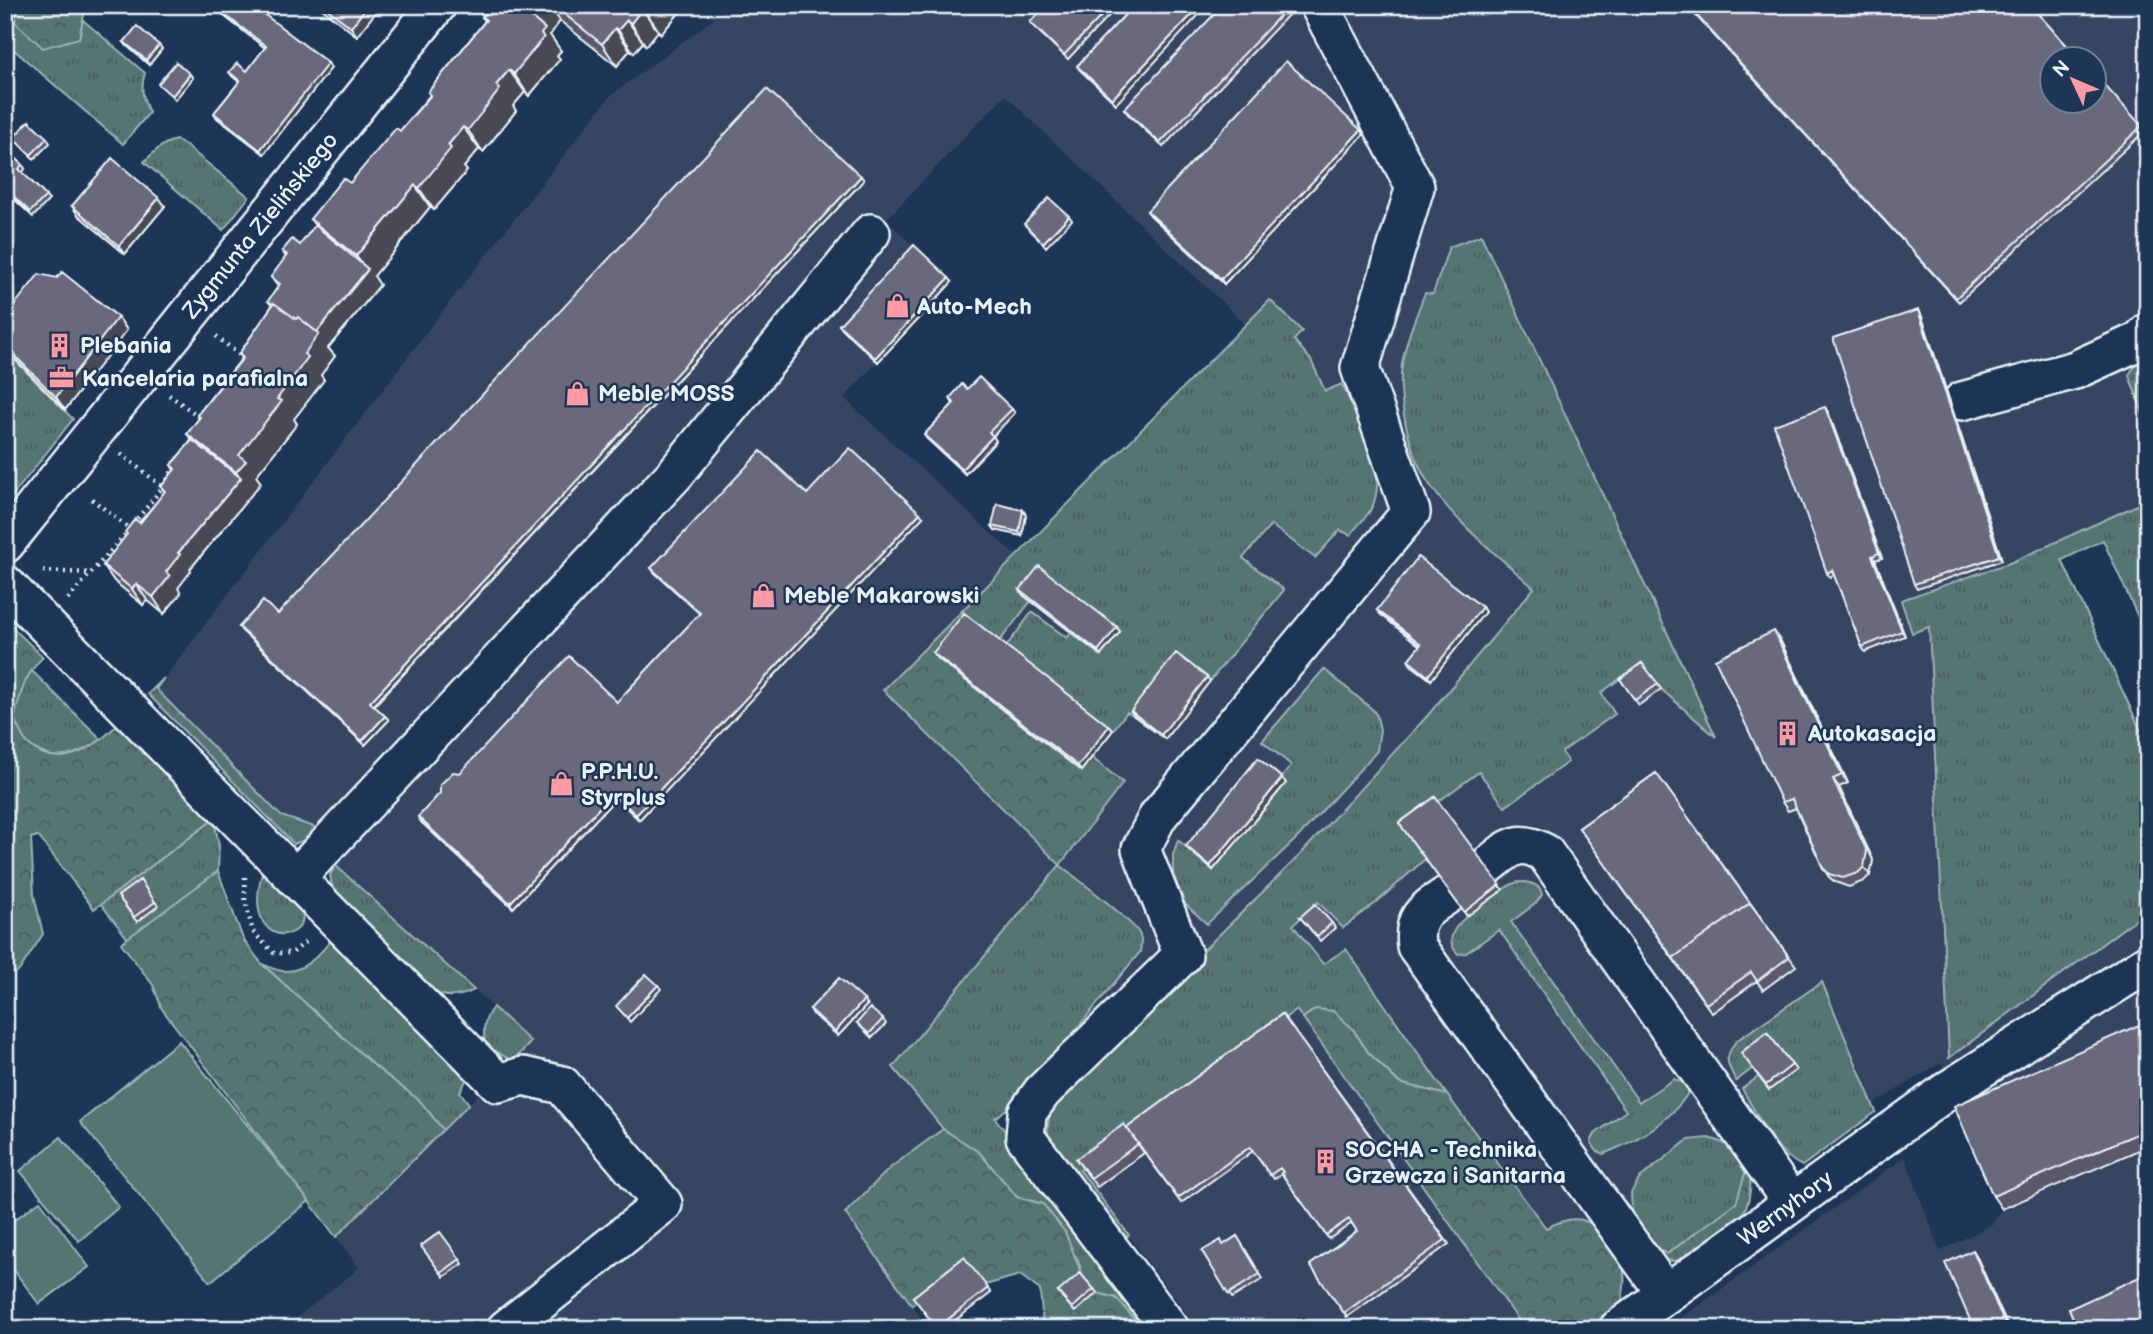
<svg xmlns="http://www.w3.org/2000/svg" width="2153" height="1334" font-family="'Balsamiq Sans',sans-serif">
<style>
.built{fill:#344462;fill-rule:evenodd}
.grass{fill:url(#grass-tufts);stroke:#9eb2b6;stroke-width:2}
.forest{fill:url(#forest-crowns);stroke:#9eb2b6;stroke-width:2}
.park{fill:#557473;stroke:#9eb2b6;stroke-width:2}
.lines{fill:none;stroke-linecap:round;stroke-linejoin:round}
.minor-casing{stroke:#e8f1f8;stroke-width:42}
.path{stroke:#e8f1f8;stroke-width:4.5;stroke-dasharray:2 5;stroke-linecap:butt}
.minor{stroke:#1d3557;stroke-width:37}
.wall{fill:#5b596a;stroke:#e8f1f8;stroke-width:2}
.shaded-wall{fill:#4a4956;stroke:#e8f1f8;stroke-width:2}
.building{fill:#6a687b;stroke:#e8f1f8;stroke-width:2}
.labels{text-anchor:middle;stroke-width:5;stroke-linejoin:round;paint-order:stroke}
.street-label{font-size:23px;fill:#e8f1f8;stroke:#1d3557}
.poi-label{font-size:23px;font-weight:bold;fill:#e8f1f8;stroke:#1d3557;text-anchor:start}
</style>
<defs>
<pattern id="grass-tufts" width="24" height="20" patternUnits="userSpaceOnUse" patternTransform="scale(1.75)"><rect width="24" height="20" fill="#557473"/><path d="M3 7l-1-3M5 7V3M7 7l1-3M15 17l-1-3M17 17v-4M19 17l1-3" fill="none" stroke="#4d5c5c"/></pattern>
<pattern id="forest-crowns" width="20" height="18" patternUnits="userSpaceOnUse" patternTransform="scale(1.75)"><rect width="20" height="18" fill="#557473"/><path d="M2 6a3 3 0 1 1 6 0M12 15a3 3 0 1 1 6 0" fill="none" stroke="#4d5c5c"/></pattern>
</defs>
<rect width="100%" height="100%" fill="#1d3557"/>
<filter id="ink" filterUnits="userSpaceOnUse"><feTurbulence type="fractalNoise" baseFrequency=".0143" numOctaves="2"/><feDisplacementMap in="SourceGraphic" scale="14" xChannelSelector="R" yChannelSelector="G"/><feConvolveMatrix kernelMatrix="1 2 1 2 8 2 1 2 1" color-interpolation-filters="sRGB"/></filter>
<g filter="url(#ink)">
<!-- built -->
<path class="built" d="M718,5H2148V518L1929,627L2148,909V1329H1666L1905,1157L1940,1251L1991,1225L2002,1209L1941,1063L1872,1105L1816,1146L1776,1144L1760,1155L1623,1264L1624,1284L1562,1329H1198L1079,1170L1048,1122L1054,1104L894,1067L943,1129L890,1168L846,1212L929,1329H282L359,1268L336,1237L531,1042L361,886L321,853L314,827L282,816L156,689L431,326L610,96L724,11ZM2052,60H2094V102H2052ZM1005,95L1246,325L1016,556L844,398L952,282L886,220Z"/>
<!-- grass -->
<path class="grass" d="M5,5H18L15,22L79,38L83,20L145,73C140,88 143,99 149,113L123,144L5,42Z
M176,140L185,145L249,197L223,230L144,162C154,152 162,143 176,140Z
M1481,235L1716,737L1661,689L1641,663L1601,693L1615,714L1562,752L1568,762L1505,807L1479,772L1403,827L1425,859L1377,902L1343,928L1318,902L1293,925L1323,964L1346,949L1447,1095L1399,1083L1368,1052L1352,1028L1316,1009L1303,1018L1296,1010L1080,1170L1129,1235L1120,1242L1052,1148C1042,1125 1051,1109 1063,1089L1299,856L1428,715L1534,588C1498,555 1456,524 1428,482C1409,453 1397,399 1402,364C1406,340 1416,316 1425,293L1433,294L1449,247Z
M1270,300L1302,331L1294,340L1311,360L1325,391L1342,384C1357,419 1391,470 1371,509C1366,518 1356,527 1350,535L1340,530L1315,558L1271,525L1243,558L1284,590L1210,681L1134,716L1127,712L1113,730L1006,647L1032,612L1067,638L1071,633L1100,655L1119,631L1031,601L999,642L962,611Z
M5,350L73,419L10,499L5,494Z
M2143,359L2148,368V427L2129,375L2137,362Z
M2148,500V639L2103,540L2062,560L2148,746V910L1949,1058L1929,627L1912,633L1901,600L2012,562Z
M30,669L102,740C76,755 54,766 28,744C22,738 18,727 14,719L21,689Z
M1324,669L1373,710L1377,716L1380,730L1377,751L1298,837L1207,924L1185,904L1173,874V855L1178,840L1213,870L1285,783L1281,779L1291,765L1262,741Z
M164,678L156,689L281,816L314,827L319,831L312,837L294,844L148,694Z
M214,819L219,846L218,871L128,939L101,904Z
M335,865L474,990C459,998 446,998 430,991L333,894L330,875Z
M1060,865C1075,877 1135,922 1140,935C1142,941 1141,947 1140,952L1018,1100L995,1118L1159,1329H1143L1116,1298L1097,1293L1083,1277L1078,1260L1043,1204L1017,1197L979,1152L943,1129L893,1067Z
M262,874C280,878 280,880 292,894C334,941 238,961 262,874Z
M1526,882C1535,884 1540,886 1542,895L1535,904L1511,922L1639,1102L1674,1079L1683,1082L1690,1090C1671,1122 1637,1141 1603,1154L1596,1150L1591,1142L1595,1134L1626,1111L1499,930L1466,953L1458,954C1437,933 1471,913 1486,902C1495,895 1504,887 1515,883C1517,882 1525,882 1526,882Z
M333,938L469,1075L460,1092L469,1104L443,1130L420,1101L377,1068L262,964C268,966 277,971 284,971C306,972 320,953 333,938Z
M1822,982L1876,1112L1802,1166C1774,1153 1758,1115 1742,1089L1759,1076L1753,1068L1736,1081C1727,1063 1723,1059 1736,1041Z
M493,1007L531,1042L513,1061L485,1046C483,1031 483,1020 493,1007Z
M1708,1138C1728,1143 1736,1147 1748,1164L1737,1203L1667,1254L1649,1244L1632,1211L1631,1193L1640,1178L1688,1140Z"/>
<!-- forest -->
<path class="forest" d="M18,5H86L79,38L43,48L15,22Z
M962,611L1081,770L1091,757L1123,783L1060,865L883,690Z
M5,623H8L43,657C23,677 21,693 14,719C18,726 22,738 28,744C60,773 96,747 120,722L214,819L94,909L38,836L31,838L34,895L43,934L19,971L5,976Z
M218,871L243,939L262,964L377,1068L420,1101L443,1130L336,1237L162,1009L153,985L121,943Z
M1316,1009L1333,1011L1352,1028L1368,1052L1399,1083L1447,1095L1546,1228C1575,1213 1592,1216 1611,1245C1614,1250 1620,1257 1622,1263C1627,1277 1623,1294 1621,1308L1592,1329H1525L1303,1018Z
M943,1129L979,1152L1017,1197L1043,1204L1065,1232L1083,1277L1097,1293L1116,1298L1143,1329H1045L1043,1326L1040,1290L1020,1275L985,1285L967,1262L912,1305L845,1213L890,1168Z
M1748,1164C1752,1181 1752,1196 1744,1212C1740,1221 1727,1227 1720,1233C1697,1252 1671,1279 1649,1244L1667,1254L1736,1203Z"/>
<!-- park -->
<path class="park" d="M179,1041L309,1201L210,1282L80,1122Z
M61,1137L119,1207L79,1241L20,1171Z
M40,1201L89,1267L39,1304L5,1258V1227Z"/>
<g class="lines">
<defs>
<path id="minor" d="M1962,401L2075,370L2139,341L2148,332
M5,544L437,5
M5,584L498,1083L523,1076L562,1085L663,1204L506,1329
M1486,867C1509,849 1516,837 1545,853L1792,1203
M296,878L675,474L871,233
M1450,893C1427,909 1412,914 1416,946L1666,1294
M1170,1329L1025,1137L1027,1113L1042,1092L1183,955L1141,849L1158,816L1411,512L1360,368L1415,187L1319,5
M1618,1329L1951,1088L2148,963"/>
</defs>
<!-- minor casing -->
<use href="#minor" class="minor-casing"/>
<!-- path -->
<path class="path" d="M5,262L11,261
M216,336L242,357
M169,395L201,418
M121,454L164,488
M133,524L163,487L175,466
M43,571L90,573
M68,599L130,529L89,497
M245,877V900L253,932L274,953H292L308,940"/>
<!-- minor -->
<use href="#minor" class="minor"/>
</g>
<!-- wall -->
<path class="wall" d="M317,5H381L357,36Z
M492,5L685,6L661,34L658,31L646,46L643,42L634,53L630,50L617,66L560,21L550,35L561,51L557,55L560,59L529,96L525,92L513,106L516,111L483,152L479,149L464,167L467,171L434,210L430,207L374,276L380,285L328,348L335,356L321,375L324,380L294,419L297,424L256,476L261,483L190,569L191,571L178,588L181,593L164,614L147,600L143,605L114,581L103,565L165,492L161,487L174,470L171,465L192,440L187,434L199,418L197,415L242,358L239,354L272,306L268,301L278,287L271,277L286,257L282,251L300,245L315,225L310,219L350,183L400,131L430,95L428,92L485,21L482,17Z
M1046,5H1119L1068,59L1033,26L1030,22Z
M1134,5L1116,104L1080,70L1077,66Z
M1289,5L1293,10L1163,147L1128,114L1124,109Z
M1686,5H2030L2145,131L1959,302Z
M221,12L331,68L264,154L217,118L214,113L239,82L232,76L229,72L247,71L265,48L224,16Z
M124,42L159,45L162,49L149,65L127,46Z
M1364,134L1224,284L1150,215L1147,211Z
M13,138H47L50,143L34,159Z
M5,149L22,164L25,169L22,173L49,200L33,217L15,200L5,210Z
M864,180L374,706L385,716L389,720L365,745L242,631L239,627L278,614Z
M159,198L165,206L125,254L78,215L72,206Z
M949,278L952,282L878,362L842,329L839,325Z
M5,303L12,309L118,317L127,330L65,410L5,349Z
M1921,314L2002,560L1917,589L1914,584Z
M967,389L1012,409L1015,413L993,436L996,441L965,474L927,439L924,435L953,404L950,398Z
M1828,412L1882,558L1875,560L1905,636L1865,652L1862,647L1834,575L1830,577L1827,573Z
M807,494L923,517L639,820L616,798L513,908L421,822L418,817L460,773L617,702L700,614L654,572L651,568Z
M1023,510L1026,515L1022,536L995,530L992,526Z
M1020,590L1117,627L1120,632L1101,655L1023,595Z
M1482,607L1485,612L1431,680L1411,665L1408,660L1420,646L1380,614L1377,610Z
M1780,640L1848,783L1839,787L1873,860L1870,875L1864,881L1849,887L1835,882L1829,877L1823,868L1796,808L1788,811L1782,802Z
M933,653L1109,726L1113,730L1081,771L936,657Z
M1642,663L1661,689L1639,705L1620,679Z
M1210,681L1165,739L1134,716L1131,711Z
M1656,773L1796,966L1763,990L1757,981L1712,1013L1579,828Z
M1286,783L1213,870L1189,850L1186,846Z
M1435,797L1503,890L1467,916L1399,823Z
M140,880L158,906L137,922L118,896Z
M1300,917L1332,923L1335,928L1320,941Z
M867,1005L838,1036L813,1014L810,1009Z
M1282,1014L1449,1244L1347,1317L1310,1265L1357,1231L1352,1223L1329,1239L1282,1174L1274,1179L1253,1151L1181,1203L1132,1135L1144,1153L1097,1187L1076,1159L1127,1128Z
M883,1019L886,1024L872,1038L857,1023Z
M2148,1021V1146L2002,1209L1993,1196Z
M1767,1032L1796,1070L1769,1090L1741,1053Z
M440,1232L463,1264L444,1277L421,1246Z
M1237,1236L1263,1279L1232,1298L1202,1251L1223,1245Z
M964,1257L991,1293L944,1329H937L913,1297Z
M1094,1289L1097,1293L1075,1312L1058,1292Z"/>
<!-- shaded-wall -->
<path class="shaded-wall" d="M368,5H381L357,36L351,27Z
M539,5H549L560,21L550,35L561,51L557,55L560,59L529,96L514,74L541,34L531,17Z
M651,5H684L685,6L661,34L646,12Z
M1023,5H1030L1022,14L1019,10Z
M1201,5H1208L1116,104L1112,99Z
M642,9L658,31L646,46L631,23Z
M627,20L643,42L634,53L618,30Z
M615,28L630,50L617,66L602,44Z
M159,45L162,49L149,65L146,60Z
M328,63L331,68L264,154L260,150Z
M509,70L525,92L513,106L516,111L483,152L468,130L496,85Z
M190,74L193,78L175,100L172,96Z
M463,127L479,149L464,167L467,171L434,210L419,188L448,145Z
M1361,130L1364,134L1224,284L1221,279Z
M22,164L25,169L22,173L19,169Z
M861,176L864,180L373,706L370,702Z
M415,185L430,207L374,276L380,285L328,348L335,356L321,375L324,380L294,419L297,424L256,476L261,483L190,569L191,571L178,588L181,593L164,614L153,597L166,572L178,553L241,478L236,472L239,455L277,399L315,334L367,271L356,256Z
M12,195L15,200L5,210V202Z
M159,198L165,206L125,254L119,246Z
M1069,216L1072,220L1046,247L1043,243Z
M949,278L952,282L878,362L875,358Z
M1918,310L1921,314L2002,560L1999,556Z
M118,317L127,330L65,410L56,397Z
M1825,407L1828,412L1882,558L1879,553Z
M993,436L996,441L965,474L962,469Z
M1023,510L1026,515L1022,536L1019,532Z
M920,513L923,517L639,820L636,815Z
M1872,556L1875,560L1905,636L1902,631Z
M136,584L147,600L143,605L132,589Z
M1482,607L1485,612L1431,680L1428,676Z
M1117,627L1120,632L1101,655L1098,651Z
M1774,631L1780,640L1848,783L1842,775Z
M1207,677L1210,681L1165,739L1161,735Z
M385,716L389,720L365,745L362,741Z
M1109,726L1113,730L1081,771L1078,766Z
M1282,778L1286,783L1213,870L1210,866Z
M1833,779L1839,787L1873,860L1870,875L1864,867Z
M613,793L616,798L513,908L510,903Z
M658,985L661,989L630,1022L627,1018Z
M864,1000L867,1005L838,1036L835,1032Z
M1973,1250L1976,1255L2009,1329H2007Z"/>
<!-- building -->
<path class="building" d="M225,5H252L328,63L260,150L214,113L240,81L229,72L237,63L247,71L266,46L221,12Z
M322,5H368L351,27Z
M492,5H539L531,17L545,29L541,34L544,37L514,74L509,70L496,85L500,89L468,130L463,127L448,145L451,148L419,188L415,185L356,256L310,219L343,178L350,183L396,128L400,131L431,95L428,92L486,20L482,17Z
M553,5H651L646,12L642,9L631,23L627,20L618,30L615,28L602,44Z
M1014,5H1023L1019,10Z
M1046,5H1112L1064,55L1030,22Z
M1134,5H1201L1112,99L1077,66Z
M1223,5H1290L1160,143L1124,109Z
M1687,5H2030L2080,60H2052V102H2094V74L2142,126L1956,298Z
M137,26L159,45L146,60L124,42Z
M1286,61L1361,130L1221,279L1147,211Z
M176,62L190,74L172,96L158,84Z
M767,89L861,176L370,702L385,716L362,741L239,627L263,601L278,614Z
M29,121L47,138L31,155L13,138Z
M5,149L22,164L19,169L46,196L30,212L12,195L5,202Z
M112,158L159,198L119,246L72,206Z
M1049,198L1069,216L1043,243L1024,224Z
M315,225L368,269L317,332L298,317L296,319L274,303L273,304L268,301L280,284L271,277L287,255L282,251L292,239L300,245Z
M914,245L949,278L875,358L839,325Z
M62,272L118,317L56,397L5,346V317L39,274L57,278Z
M5,303L12,309L5,317Z
M274,303L296,319L298,317L319,334L304,354L308,357L277,399L282,401L239,455L246,461L236,472L187,434L200,417L197,415L243,358L239,354Z
M1918,310L1999,556L1914,584L1833,338Z
M979,377L1012,409L989,432L993,436L962,469L924,435L954,403L950,398L962,384L967,389Z
M1825,407L1879,553L1872,556L1902,631L1862,647L1832,570L1827,573L1774,425Z
M192,440L241,478L178,553L180,554L166,572L170,576L153,597L136,584L132,589L103,565L127,534L125,532L135,519L140,523L165,491L161,487L175,469L171,465Z
M850,448L920,513L636,815L613,793L510,903L418,817L440,793V785L453,772L460,773L569,656L617,702L700,613L651,568L761,451L807,494Z
M997,504L1023,510L1019,532L992,526Z
M1418,557L1482,607L1428,676L1408,660L1421,644L1377,610Z
M1039,566L1117,627L1098,651L1020,590Z
M964,613L1109,726L1078,766L933,653Z
M1774,631L1842,775L1833,779L1867,851L1864,867L1858,873L1843,878L1829,874L1823,868L1792,799L1782,802L1715,659Z
M1176,653L1207,677L1161,735L1131,711Z
M1642,663L1658,684L1635,700L1620,679Z
M1258,758L1282,778L1210,866L1186,846Z
M1656,773L1750,903L1673,958L1676,962L1579,828Z
M1435,797L1500,885L1464,912L1399,823Z
M140,880L155,902L134,917L118,896Z
M1750,903L1789,957L1757,981L1751,972L1706,1004L1673,958Z
M1315,904L1332,923L1317,937L1300,917Z
M646,974L658,985L627,1018L616,1006Z
M839,978L864,1000L835,1032L810,1009Z
M870,1008L883,1019L869,1034L857,1023Z
M1282,1014L1445,1240L1344,1313L1310,1265L1357,1231L1349,1219L1326,1235L1281,1173L1283,1172L1280,1168L1270,1175L1250,1147L1178,1198L1127,1128Z
M2148,1021V1129L1993,1196L1954,1106Z
M1767,1032L1792,1065L1766,1085L1741,1053Z
M1124,1124L1138,1144L1091,1178L1076,1159Z
M440,1232L460,1259L441,1273L421,1246Z
M1237,1236L1260,1274L1228,1294L1202,1251L1221,1240L1223,1245Z
M1973,1250L2007,1329H1974L1945,1263Z
M964,1257L988,1288L937,1328L913,1297Z
M1080,1273L1094,1289L1072,1308L1058,1292Z
M2148,1273V1329H2078L2069,1309Z
M1011,1321L1017,1329H1001Z"/>
</g>
<!-- icons -->
<defs>
<symbol id="shop-bare" viewBox="-9 -9 18 18"><path d="M-5-2.5h2.3a2.7 3.5 0 0 1 5.4 0H5L5.5 6h-11ZM-1.5-2.5h3a1.5 2.3 0 0 0-3 0Z" fill="#ff9aa2" stroke="#1d3557" stroke-width="2.5" paint-order="stroke"/></symbol>
<symbol id="building-bare" viewBox="-9 -9 18 18"><path d="M-4-6H4V6H1V3H-1V6H-4ZM-2.5-4.3h1.7v1.8h-1.7ZM.8-4.3h1.7v1.8H.8ZM-2.5-1h1.7V.8h-1.7ZM.8-1h1.7V.8H.8Z" fill="#ff9aa2" stroke="#1d3557" stroke-width="2.5" paint-order="stroke"/></symbol>
<symbol id="office-bare" viewBox="-9 -9 18 18"><path d="M-6-3h4V-5.5h4V-3h4V5H-6ZM-1-4.5V-3h2v-1.5ZM-6 0V1H6V0Z" fill="#ff9aa2" stroke="#1d3557" stroke-width="2.5" paint-order="stroke"/></symbol>
</defs>
<g fill-rule="evenodd">
<use href="#shop-bare" x="880" y="288" width="35" height="35"/>
<use href="#building-bare" x="42" y="328" width="35" height="35"/>
<use href="#office-bare" x="44" y="360" width="35" height="35"/>
<use href="#shop-bare" x="560" y="376" width="35" height="35"/>
<use href="#shop-bare" x="746" y="578" width="35" height="35"/>
<use href="#building-bare" x="1770" y="716" width="35" height="35"/>
<use href="#shop-bare" x="544" y="766" width="35" height="35"/>
<use href="#building-bare" x="1308" y="1144" width="35" height="35"/>
</g>
<g class="labels">
<!-- street labels -->
<g class="street-label">
<text transform="translate(260 225) rotate(-51)" y="8">Zygmunta Zielińskiego</text>
<text transform="translate(1785 1208) rotate(-36)" y="8">Wernyhory</text>
</g>
<!-- poi labels -->
<g class="poi-label">
<text x="917" y="314">Auto-Mech</text>
<text x="80" y="353">Plebania</text>
<text x="82" y="386">Kancelaria parafialna</text>
<text x="598" y="401">Meble MOSS</text>
<text x="784" y="603">Meble Makarowski</text>
<text x="1808" y="741">Autokasacja</text>
<text x="581" y="779">P.P.H.U.<tspan x="581" dy="26">Styrplus</tspan></text>
<text x="1345" y="1157">SOCHA - Technika<tspan x="1345" dy="26">Grzewcza i Sanitarna</tspan></text>
</g>
</g>
<!-- margin -->
<rect width="2153" height="1334" fill="none" stroke="#1d3557" stroke-width="28"/>
<rect x="14" y="14" width="2125" height="1306" fill="none" stroke="#e8f1f8" stroke-width="2.5" filter="url(#ink)"/>
<!-- north arrow -->
<g transform="translate(2073 80) rotate(314)"><circle r="33" fill="#1d3557" stroke="#6e8097" stroke-width="2"/>
<path d="M0-5L12 26L0 18L-12 26Z" fill="#ff9aa2"/>
<text y="-10" font-size="19" font-weight="bold" text-anchor="middle" fill="#e8f1f8">N</text>
</g>
</svg>
